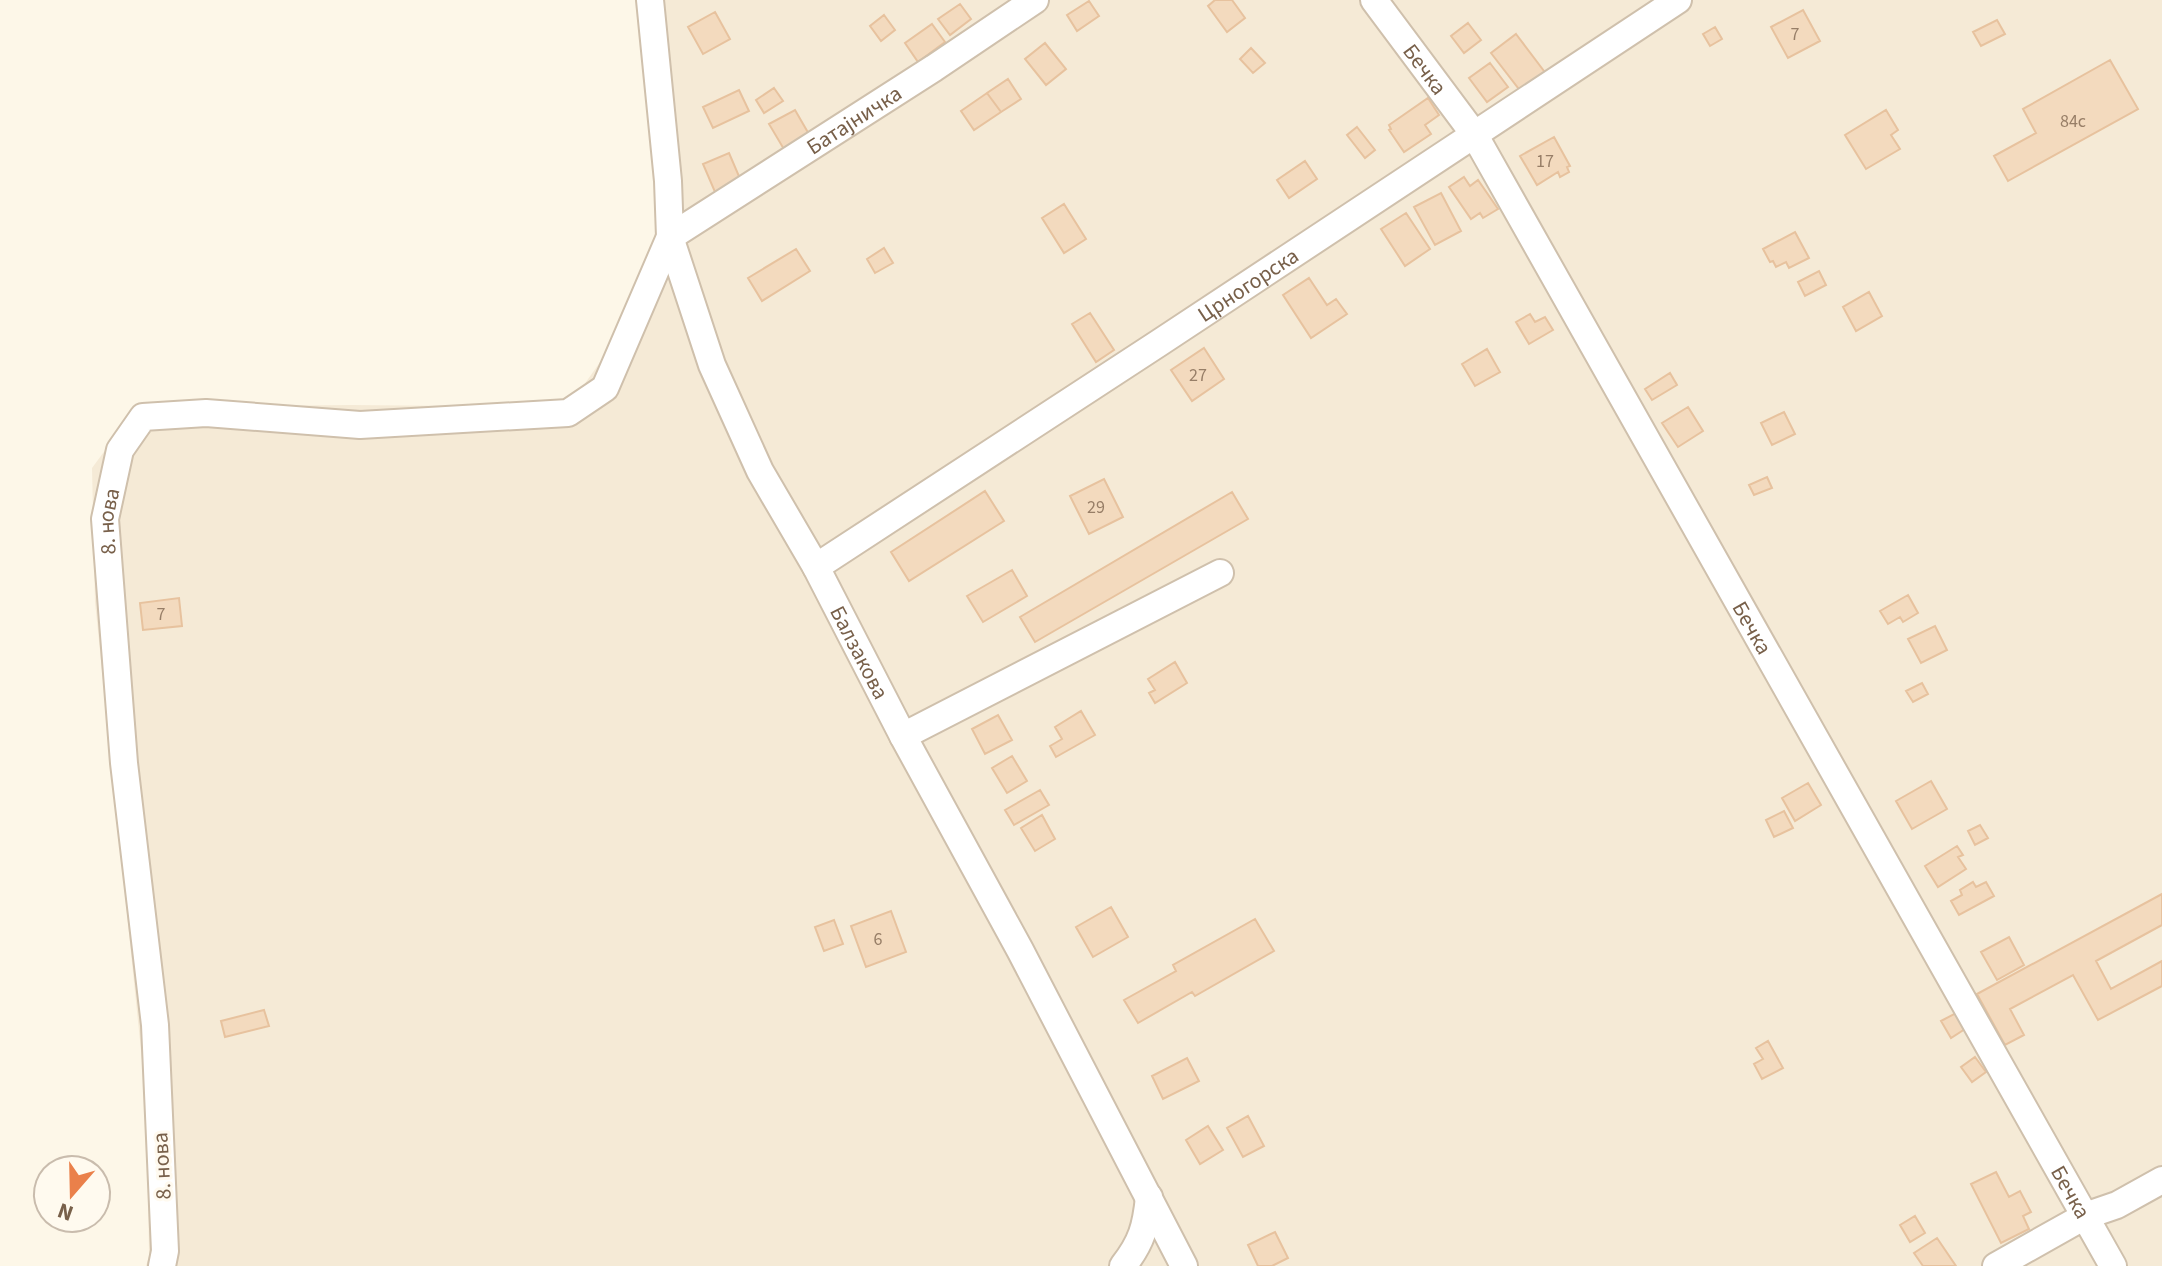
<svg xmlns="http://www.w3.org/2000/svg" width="2162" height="1266" font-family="'Source Sans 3',sans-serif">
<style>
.residential{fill:#f5ead6}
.building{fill:#f3dabe;stroke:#e7c29e;stroke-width:2}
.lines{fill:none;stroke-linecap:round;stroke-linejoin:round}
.minor-casing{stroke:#cfc0ac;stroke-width:30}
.minor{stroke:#fff;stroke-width:26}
.labels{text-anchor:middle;stroke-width:6;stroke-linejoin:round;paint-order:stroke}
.number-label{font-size:18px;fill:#977e67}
.street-label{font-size:22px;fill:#78604a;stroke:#fffaef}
</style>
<rect width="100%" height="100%" fill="#fdf7e8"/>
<!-- residential -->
<path class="residential" d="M650,0H2162V1266H146L149,1256L147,1109L95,602L92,468L137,407L351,405L550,407L581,389L625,327L670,237Z"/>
<!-- building -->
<path class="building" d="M1215,0H1232L1245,18L1227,32L1208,6Z
M1089,1L1099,16L1077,31L1067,15Z
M960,4L971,19L950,35L938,19Z
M1803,10L1820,41L1788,58L1771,27Z
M715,12L730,39L703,54L688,27Z
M884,15L895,30L881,41L870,26Z
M1997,20L2005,34L1981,46L1973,32Z
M1468,23L1481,40L1464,53L1451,36Z
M932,24L945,42L918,62L905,43Z
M1715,27L1722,39L1710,46L1703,34Z
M1516,34L1547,75L1522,93L1491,53Z
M1045,43L1066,69L1046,85L1025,59Z
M1251,48L1265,63L1253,73L1240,59Z
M2110,60L2138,109L2008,181L1994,156L2036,133L2023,109Z
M1490,63L1508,87L1487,102L1469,78Z
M1008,79L1021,99L1001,112L987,93Z
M774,88L783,101L764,113L756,100Z
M739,90L749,111L713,128L703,107Z
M987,93L1001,112L974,130L961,111Z
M1428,98L1439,115L1425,125L1431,134L1404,152L1389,130L1391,129L1389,125Z
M795,110L810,136L785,151L769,124Z
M1886,110L1898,130L1891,135L1900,149L1866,169L1845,135Z
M1357,127L1375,150L1365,158L1347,135Z
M1554,137L1570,166L1567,167L1569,172L1560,177L1558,172L1537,185L1520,156Z
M729,153L741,181L715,192L703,164Z
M1305,161L1317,179L1289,198L1277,180Z
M1464,177L1470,186L1478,180L1498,209L1483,218L1480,213L1471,219L1449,187Z
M1441,193L1461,231L1435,245L1414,207Z
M1064,204L1086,239L1064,253L1042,218Z
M1406,213L1430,249L1405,266L1381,229Z
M1795,232L1809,258L1789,268L1786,262L1776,267L1773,261L1770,262L1763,249Z
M884,248L893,263L875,273L867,259Z
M796,249L810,271L762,301L748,278Z
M1819,271L1826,285L1805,296L1798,282Z
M1309,278L1327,305L1336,299L1347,314L1311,338L1283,295Z
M1869,292L1882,316L1856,331L1843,307Z
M1090,313L1114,350L1096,362L1072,324Z
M1530,314L1535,322L1545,317L1553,330L1529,344L1516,322Z
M1204,348L1224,379L1192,401L1171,370Z
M1487,349L1500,372L1475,386L1462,364Z
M1670,373L1677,385L1652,400L1645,389Z
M1688,407L1703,431L1678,447L1662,423Z
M1784,412L1795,434L1772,445L1761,423Z
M1767,477L1772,488L1754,495L1749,485Z
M1104,479L1123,517L1089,534L1070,496Z
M985,491L1004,521L909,581L891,552Z
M1232,492L1248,519L1035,642L1020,617Z
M1012,570L1027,596L983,622L967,596Z
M1908,595L1918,613L1903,622L1900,617L1888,624L1880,611Z
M179,598L182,626L143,630L140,603Z
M1935,626L1947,650L1921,663L1908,639Z
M1175,662L1187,683L1155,703L1149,693L1155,690L1148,679Z
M1922,683L1928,694L1913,702L1906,691Z
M1081,711L1095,735L1056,757L1050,746L1062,739L1055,727Z
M998,715L1012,740L985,754L972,729Z
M1012,756L1027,781L1007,793L992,768Z
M1931,781L1947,809L1912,829L1896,801Z
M1808,783L1821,805L1795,821L1782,798Z
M1040,790L1049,805L1014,825L1005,810Z
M1784,811L1793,828L1774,837L1766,820Z
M1042,815L1055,839L1035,851L1021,828Z
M1980,825L1988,838L1975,845L1968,831Z
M1957,846L1963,855L1958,857L1966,869L1938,887L1925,866Z
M1973,882L1976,887L1986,882L1994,896L1959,915L1951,901L1962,895L1960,890Z
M2162,894V925L2096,961L2111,989L2162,961V986L2098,1020L2073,975L2010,1009L2024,1035L2005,1045L1977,994Z
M1111,907L1128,937L1093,957L1076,927Z
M891,911L906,952L866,967L851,926Z
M1255,919L1274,951L1195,996L1192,992L1138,1023L1124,1000L1176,971L1173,965Z
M834,920L843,944L824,951L815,927Z
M2009,937L2024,965L1997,980L1981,952Z
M264,1010L269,1026L225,1037L221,1021Z
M1956,1013L1965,1029L1951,1038L1941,1021Z
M1768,1041L1783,1068L1762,1079L1754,1064L1763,1059L1756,1048Z
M1975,1057L1986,1072L1972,1082L1961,1067Z
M1187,1058L1199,1081L1163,1099L1152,1076Z
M1248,1116L1264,1146L1243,1157L1227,1128Z
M1208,1126L1223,1150L1200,1164L1186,1140Z
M1996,1172L2009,1197L2020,1191L2031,1212L2023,1216L2029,1229L2001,1243L1971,1184Z
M1915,1216L1925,1233L1910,1242L1900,1225Z
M1275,1232L1288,1258L1272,1266H1258L1248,1245Z
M1937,1238L1956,1266H1923L1914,1253Z"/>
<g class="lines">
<defs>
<g id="minor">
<path id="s1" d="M650,0L668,181L670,237L712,365L760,471L816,567L903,736L1020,950L1184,1266"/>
<path id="s2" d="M1374,0L1474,134L2113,1266"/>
<path id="s3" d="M816,567L1159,343L1678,0"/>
<path d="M903,736L1220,573"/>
<path id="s4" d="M162,1266L165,1251L155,1025L124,763L105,519L120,450L143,417L206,413L360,425L568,413L605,388L670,237L934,68L1035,0"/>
<path d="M1123,1266C1142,1242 1146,1226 1149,1197"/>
<path d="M1996,1266L2085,1216L2117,1205L2162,1180"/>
</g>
</defs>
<!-- minor casing -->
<use href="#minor" class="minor-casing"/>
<!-- minor -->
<use href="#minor" class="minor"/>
</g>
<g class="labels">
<!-- number labels -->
<g class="number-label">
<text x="1795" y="40">7</text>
<text x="2073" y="127">84c</text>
<text x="1545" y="167">17</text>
<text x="1198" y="381">27</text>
<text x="1096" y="513">29</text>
<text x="161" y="620">7</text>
<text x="878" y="945">6</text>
</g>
<!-- street labels -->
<g class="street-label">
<text dy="8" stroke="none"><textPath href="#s2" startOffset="86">Бечка</textPath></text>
<text dy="8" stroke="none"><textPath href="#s4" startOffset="1714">Батајничка</textPath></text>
<text dy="8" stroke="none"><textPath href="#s3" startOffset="516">Црногорска</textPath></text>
<text dy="8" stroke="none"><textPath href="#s4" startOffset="748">8. нова</textPath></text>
<text dy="8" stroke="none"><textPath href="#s2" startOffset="734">Бечка</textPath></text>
<text dy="8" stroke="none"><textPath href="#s1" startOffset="696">Балзакова</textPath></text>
<text transform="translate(161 1166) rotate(-93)" y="8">8. нова</text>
<text dy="8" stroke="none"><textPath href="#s2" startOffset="1382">Бечка</textPath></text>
</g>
</g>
<!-- north arrow -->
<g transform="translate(72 1194) rotate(200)"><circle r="38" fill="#fffaef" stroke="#c9bcad" stroke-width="2"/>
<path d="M0-6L14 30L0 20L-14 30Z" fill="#ea804a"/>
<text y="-12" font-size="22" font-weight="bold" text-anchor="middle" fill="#78604a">N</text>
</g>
</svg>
